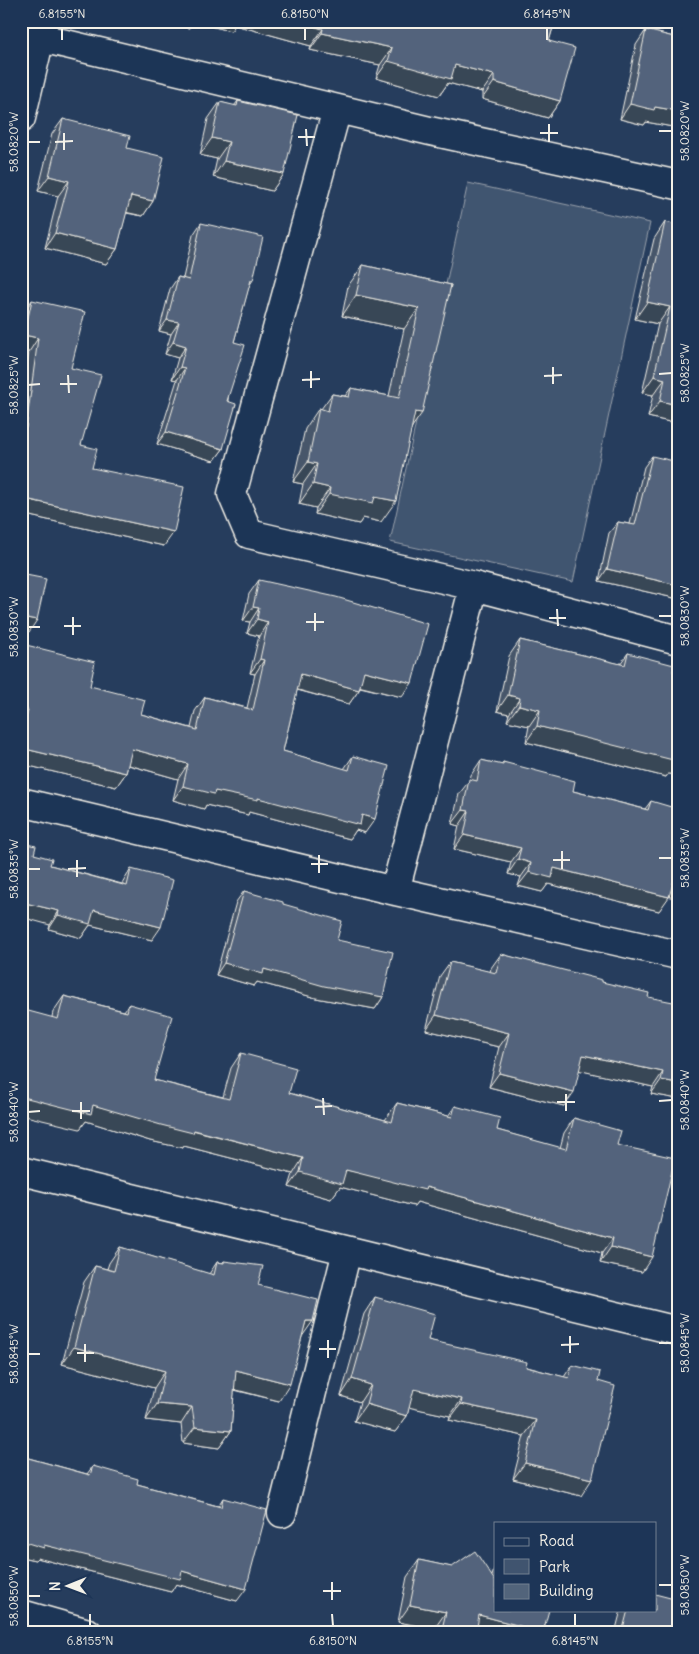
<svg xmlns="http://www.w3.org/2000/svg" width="699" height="1654" font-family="Delius,sans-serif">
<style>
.green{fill:#40546f;stroke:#9aa2ac}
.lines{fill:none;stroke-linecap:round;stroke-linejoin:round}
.minor-casing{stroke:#f4f1e8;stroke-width:31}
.minor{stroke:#1d3557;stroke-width:28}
.wall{fill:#47566a;stroke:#f4f1e8}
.shaded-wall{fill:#394656;stroke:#f4f1e8}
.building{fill:#52647b;stroke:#f4f1e8}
.ticks{fill:none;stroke:#f4f1e8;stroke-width:2}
.neatline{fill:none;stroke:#f4f1e8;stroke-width:2}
.ticks-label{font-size:12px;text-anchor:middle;fill:#f4f1e8}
</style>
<rect width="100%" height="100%" fill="#263d5d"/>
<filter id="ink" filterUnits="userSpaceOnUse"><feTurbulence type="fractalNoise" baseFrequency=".02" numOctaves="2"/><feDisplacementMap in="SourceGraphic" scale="10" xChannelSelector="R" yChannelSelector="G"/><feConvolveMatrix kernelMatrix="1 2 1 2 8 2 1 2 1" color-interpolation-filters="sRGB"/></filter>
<g filter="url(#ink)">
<!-- green -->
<path class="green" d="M468,183L650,223L573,582L390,542Z"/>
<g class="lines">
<defs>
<path id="minor" d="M41,38L430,131L678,185
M337,109L232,494L249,534L474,586L678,640
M21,118L44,21
M21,802L395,891L678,955
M395,891L474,586
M21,1171L678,1331
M282,1513L347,1251
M21,1614L88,1633"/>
</defs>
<!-- minor casing -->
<use href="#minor" class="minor-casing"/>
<!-- minor -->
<use href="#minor" class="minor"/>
</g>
<!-- wall -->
<path class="wall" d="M160,21H555L549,41L560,101L548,118L482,99V92L448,83L439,96L376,78L380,65L310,50L311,46L235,25L231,31L193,22L189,28Z
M646,30L678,38V128L646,122L644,125L620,119L636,45Z
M238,101L284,174L272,191L213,177L217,159L200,155L208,119L220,102L234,106Z
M63,119L127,148L153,201L143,216L126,213L117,249L106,264L45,248L58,196L38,191L52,134Z
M665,222L678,225V424L648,417L653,395L642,393L658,324L635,319L654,239Z
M201,223L253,280L249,286L234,342L223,449L214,461L157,444L177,380L172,379L178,358L165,354L171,334L159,331L170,289L178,277L183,278L193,235Z
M363,265L451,285L412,427L381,522L363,518L359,524L315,514L316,508L299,504L303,484L293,482L305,429L319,408L321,409L332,394L345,396L351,388L389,396L404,329L342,316L348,286Z
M32,300L71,368L81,445L92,468L164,546L21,514V405L29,352L21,351V320L23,314Z
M652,456L674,598L599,581L609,533L618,522L630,524L644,467Z
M259,580L402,697L360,687L359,690L349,704L297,690L283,751L344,769L353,756L365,833L356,830L350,839L249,812L248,815L206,805L204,809L173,800L178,779L128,765L126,773L116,787L21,764V646L22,644L90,686L141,714L191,728L195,711L205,697L247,708L255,674L250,673L259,636L247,633L250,622L243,621L249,594Z
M520,640L620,664L628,653L673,672L668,774L666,777L526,742L529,726L507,721L509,714L497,711L509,656Z
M481,760L501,765L503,762L573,791L645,809L651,801L669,896L659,911L548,884L542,892L518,886L521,877L508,874L511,862L454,849L459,826L452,824L459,794L470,780L471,775Z
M34,854L50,865L122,884L131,869L152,940L90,925L81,938L49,929L50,925Z
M244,891L283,904L337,940L383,997L375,1009L316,998L257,982L254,986L216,975L236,902Z
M501,954L602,982L648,997L678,1099L651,1094L653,1087L579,1070L564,1106L489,1087L499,1047L426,1030L440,976L450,962L490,972L491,968Z
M64,996L124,1011L129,1004L154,1080L223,1097L231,1068L241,1053L289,1093L385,1120L397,1103L448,1116L455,1106L497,1130L560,1148L564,1133L574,1118L617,1145L642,1272L600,1263L602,1253L417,1202L414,1206L340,1187L331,1199L289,1187L293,1174L184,1146L183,1148L150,1141L86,1121L80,1129L52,1017L53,1012Z
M120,1247L209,1274L217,1262L222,1263L224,1261L258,1285L302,1337L279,1401L234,1390L231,1431L219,1448L183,1443L181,1424L146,1420L154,1388L62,1364L84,1282L95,1266L107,1269L109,1263Z
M375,1297L428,1340L564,1377L572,1365L598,1381L581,1496L513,1479L524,1436L449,1420L450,1416L409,1407L407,1416L395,1432L354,1421L360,1402L341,1396L364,1314Z
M21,1456L87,1474L93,1466L137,1484L218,1506L223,1498L237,1601L176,1584L171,1592L37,1558L35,1560L21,1557Z
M419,1560L492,1576L495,1566V1610L543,1632L542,1633H433L434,1629L398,1622L407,1577Z
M621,1610H655L678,1633H615Z"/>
<!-- shaded-wall -->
<path class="shaded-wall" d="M160,21H296L323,29L311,46L235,25L231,31L193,22L189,28Z
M322,33L392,48L380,65L310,50Z
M388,61L455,65L494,75L482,92L448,83L439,96L376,78Z
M494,82L560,101L548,118L482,99Z
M630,104L655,107L678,111V128L646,122L644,125L620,119Z
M212,138L229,142L217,159L200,155Z
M224,161L284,174L272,191L213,177Z
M49,176L69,181L58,196L38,191Z
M131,196L153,201L143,216L120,211Z
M55,233L117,249L106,264L45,248Z
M356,295L419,308L404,329L342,316Z
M647,302L670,307L658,324L635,319Z
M167,320L179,322L171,334L159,331Z
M24,335L38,338L29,352L21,351V339Z
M173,342L186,346L178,358L165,354Z
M180,367L185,368L177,380L172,379Z
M654,376L665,379L653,395L642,393Z
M660,401L678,405V424L648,417Z
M415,412L422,413L407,434Z
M166,432L223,449L214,461L157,444Z
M308,462L317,464L303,484L293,482Z
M313,484L330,488L316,508L299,504Z
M329,494L375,497L396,501L381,522L363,518L359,524L315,514Z
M21,498L174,532L164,546L21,514Z
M607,569L678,585V592L674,598L599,581Z
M253,607L259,608L250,622L243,621Z
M21,617L37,620L29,632L21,631Z
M257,619L268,622L259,636L247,633Z
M260,659L264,660L255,674L250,673Z
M364,671L412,683L402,697L354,685Z
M301,674L359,690L349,704L291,688Z
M508,695L520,698L509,714L497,711Z
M519,705L540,710L529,726L507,721Z
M537,726L678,758V775L668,774L666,777L526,742Z
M21,748L126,773L116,787L21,764Z
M132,749L188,764L178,779L122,763Z
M183,786L215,791L362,815L375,819L365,833L356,830L350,839L249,812L248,815L206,805L204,809L173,800Z
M463,810L469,811L459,826L452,824Z
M464,835L521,848L511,862L454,849Z
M518,859L531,863L521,877L508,874Z
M554,868L669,897L659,911L548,884L542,892L518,886L529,872Z
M674,880L678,881V899L663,895Z
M21,902L59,911L50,925L21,917Z
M94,910L161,927L152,940L90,925L81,938L49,929L58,915Z
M224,963L264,969L383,997L375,1009L316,998L257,982L254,986L216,975Z
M436,1015L509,1033L499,1047L426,1030Z
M583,1055L663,1072L653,1087L573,1069Z
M499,1073L574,1092L564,1106L489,1087Z
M661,1080L678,1083V1099L651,1094Z
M23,1097L93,1105L303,1158L293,1174L184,1146L183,1148L150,1141L86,1121L80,1129L21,1115V1100Z
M346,1170L426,1187L613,1238L602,1253L417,1202L414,1206L340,1187L331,1199L289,1187L300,1172Z
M611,1247L652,1257L642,1272L600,1263Z
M306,1321H313L301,1338Z
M74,1347L165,1371L154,1388L62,1364Z
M236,1370L290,1384L279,1401L225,1387Z
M352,1379L371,1385L360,1402L341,1396Z
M414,1389L462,1399L450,1416L403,1406Z
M157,1404L192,1407L181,1424L146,1420Z
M366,1404L407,1416L395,1432L354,1421Z
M461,1404L536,1420L524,1436L449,1420Z
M195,1427L231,1431L219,1448L183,1443Z
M525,1463L592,1479L581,1496L513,1479Z
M21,1541L44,1545L182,1571L246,1589L237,1601L176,1584L171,1592L37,1558L35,1560L21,1557Z
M410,1605L446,1612L434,1629L398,1622Z
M479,1615L543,1632L542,1633H470Z"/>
<!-- building -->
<path class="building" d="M296,21H555L549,41L575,48L560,101L494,82V75L455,65L451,79L388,61L392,48L322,33L323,29Z
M646,30L678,38V111L655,107L654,110L630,104Z
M238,101L298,115L284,174L224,161L229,142L212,138L220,102L237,106Z
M63,119L130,136L127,148L164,157L153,201L131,196L117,249L55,233L69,181L49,176Z
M665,222L678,225V405L660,401L665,379L654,376L670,307L647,302Z
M201,223L263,237L253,280H251L234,342L245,345L227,401L236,404L223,449L166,432L185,368L180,367L186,346L173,342L179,322L167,320L178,277L189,280Z
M363,265L451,285L422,413L415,412L396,501L375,497L373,503L329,494L330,488L313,484L317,464L308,462L319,408L328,411L332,394L349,397L351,388L399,398L419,308L356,295Z
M32,300L85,312L71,368L101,375L81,445L97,449L92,468L184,487L174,532L21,498V427L26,428L38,338L24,335Z
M652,456L678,462V585L607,569L618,522L635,525Z
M21,574L46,579L37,620L21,617Z
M259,580L336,597L428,624L412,683L364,671L359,690L301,674L283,751L349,770L353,756L389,766L375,819L362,815L360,825L258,798V800L215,791L214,794L183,786L188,764L132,749L126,773L21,748V739L28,710L21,707V648L22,644L95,662L90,686L145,700L141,714L197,730L205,697L253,710L264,660L260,659L268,622L257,619L259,608L253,607Z
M520,640L625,665L628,653L674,665L673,672L678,674V759L677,761L537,726L540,710L519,705L520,698L508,695Z
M481,760L503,765V762L575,781L573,791L648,810L651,801L678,809V881L674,880L669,897L554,868L552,878L529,872L531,863L518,859L521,848L464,835L469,811L463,810L469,779L477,781Z
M21,843L36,846L34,854L52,859L50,865L127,886L131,869L173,880L161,927L94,910L90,924L58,915L59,911L21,902Z
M244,891L283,902V904L342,921L337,940L393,952L383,997L324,986L264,969L263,974L224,963Z
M501,954L602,980V982L649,993L648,997L678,1003V1083L661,1080L663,1072L583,1055L574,1092L499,1073L509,1033L436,1015L450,962L496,973Z
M64,996L127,1012L129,1004L172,1016L154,1080L229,1099L241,1053L296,1068L289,1093L392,1122L397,1103L452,1117L455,1106L500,1118L497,1130L566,1149L574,1118L621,1131L617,1145L675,1158L652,1257L611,1247L613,1238L426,1187L425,1190L346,1170L342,1184L300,1172L303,1158L194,1130L193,1133L161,1125L93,1105L91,1114L23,1097L22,1102H21V1009L58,1019Z
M120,1247L214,1275L217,1262L224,1263V1261L263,1266L258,1285L318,1300L313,1321H306L290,1384L236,1370L231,1431L195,1427L192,1407L157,1404L165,1371L74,1347L95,1266L114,1271Z
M375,1297L435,1314L428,1340L527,1362L526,1367L569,1378L572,1365L600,1372L598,1381L615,1386L592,1479L525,1463L536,1420L461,1404L462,1399L414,1389L407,1416L366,1404L371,1385L352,1379Z
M21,1456L90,1475L93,1466L138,1479L137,1484L221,1507L223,1498L267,1510L246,1589L182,1571L180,1579L44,1545V1548L21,1541Z
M475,1551L495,1581V1610H549L543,1632L479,1615L476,1633H441L446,1612L410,1605L419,1560L452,1567Z
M655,1594L678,1600V1633H622L628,1610H655Z"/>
</g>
<!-- ticks -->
<path class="ticks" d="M62,28V40M305,28V40M547,28V40M549,124V142M306,129L307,146M659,131H672M64,133V150M540,133H558M298,137H315M28,142H40M55,142L73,141M553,367V384M311,371V388M659,374L672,373M68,375L69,393M544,376L562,375M302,380L320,379M60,384H77M28,385L40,384M557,609L558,626M315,613V631M659,616H672M73,617V635M549,618H566M306,622H324M64,626H81M28,627H40M562,851V869M319,855V873M659,858H672M77,860V877M553,860H570M311,864H328M28,869H40M68,869L86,868M566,1094V1111M323,1098L324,1115M659,1101L672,1100M81,1102V1119M557,1102H575M315,1107L332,1106M72,1111H90M28,1112L40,1111M570,1336V1353M328,1340V1358M659,1343H672M85,1344V1362M561,1345L579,1344M319,1349H336M77,1353H94M28,1354H40M332,1582V1600M659,1585H672M323,1591H341M28,1596H40M90,1614V1626M332,1614L333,1626M575,1614V1626"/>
<!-- margin -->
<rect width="699" height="1654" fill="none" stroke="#1d3557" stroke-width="55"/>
<!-- legend -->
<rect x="494" y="1522" width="162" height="90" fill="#1d3557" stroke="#738091"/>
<rect x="504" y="1538" width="25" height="8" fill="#1d3557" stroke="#738091"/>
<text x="539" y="1546" font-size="15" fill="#f4f1e8">Road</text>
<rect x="504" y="1559" width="25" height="15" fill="#40546f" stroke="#738091"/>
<text x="539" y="1572" font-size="15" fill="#f4f1e8">Park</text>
<rect x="504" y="1584" width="25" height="15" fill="#52647b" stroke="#738091"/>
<text x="539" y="1596" font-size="15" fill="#f4f1e8">Building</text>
<!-- north arrow -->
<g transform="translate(68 1586) rotate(269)" stroke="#1d3557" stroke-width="4" paint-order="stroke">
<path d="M0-4L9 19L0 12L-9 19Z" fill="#f4f1e8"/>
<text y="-8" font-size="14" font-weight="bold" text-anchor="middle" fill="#f4f1e8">N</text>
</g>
<rect x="28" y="28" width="644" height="1598" class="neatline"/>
<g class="ticks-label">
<text x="62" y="18">6.8155°N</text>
<text x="305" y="18">6.8150°N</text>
<text x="547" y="18">6.8145°N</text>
<text transform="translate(685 131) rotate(-90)" y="4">58.0820°W</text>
<text transform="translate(14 142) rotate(-90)" y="4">58.0820°W</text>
<text transform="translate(685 373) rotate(-90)" y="4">58.0825°W</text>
<text transform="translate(14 385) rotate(-90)" y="4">58.0825°W</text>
<text transform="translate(685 616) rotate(-90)" y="4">58.0830°W</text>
<text transform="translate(14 627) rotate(-90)" y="4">58.0830°W</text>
<text transform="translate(685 858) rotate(-90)" y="4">58.0835°W</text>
<text transform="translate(14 869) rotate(-90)" y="4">58.0835°W</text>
<text transform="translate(685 1100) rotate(-90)" y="4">58.0840°W</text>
<text transform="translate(14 1112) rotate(-90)" y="4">58.0840°W</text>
<text transform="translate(685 1343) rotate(-90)" y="4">58.0845°W</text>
<text transform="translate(14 1354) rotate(-90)" y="4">58.0845°W</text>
<text transform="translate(685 1585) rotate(-90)" y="4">58.0850°W</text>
<text transform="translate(14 1596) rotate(-90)" y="4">58.0850°W</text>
<text x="90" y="1645">6.8155°N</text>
<text x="333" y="1645">6.8150°N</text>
<text x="575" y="1645">6.8145°N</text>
</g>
</svg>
